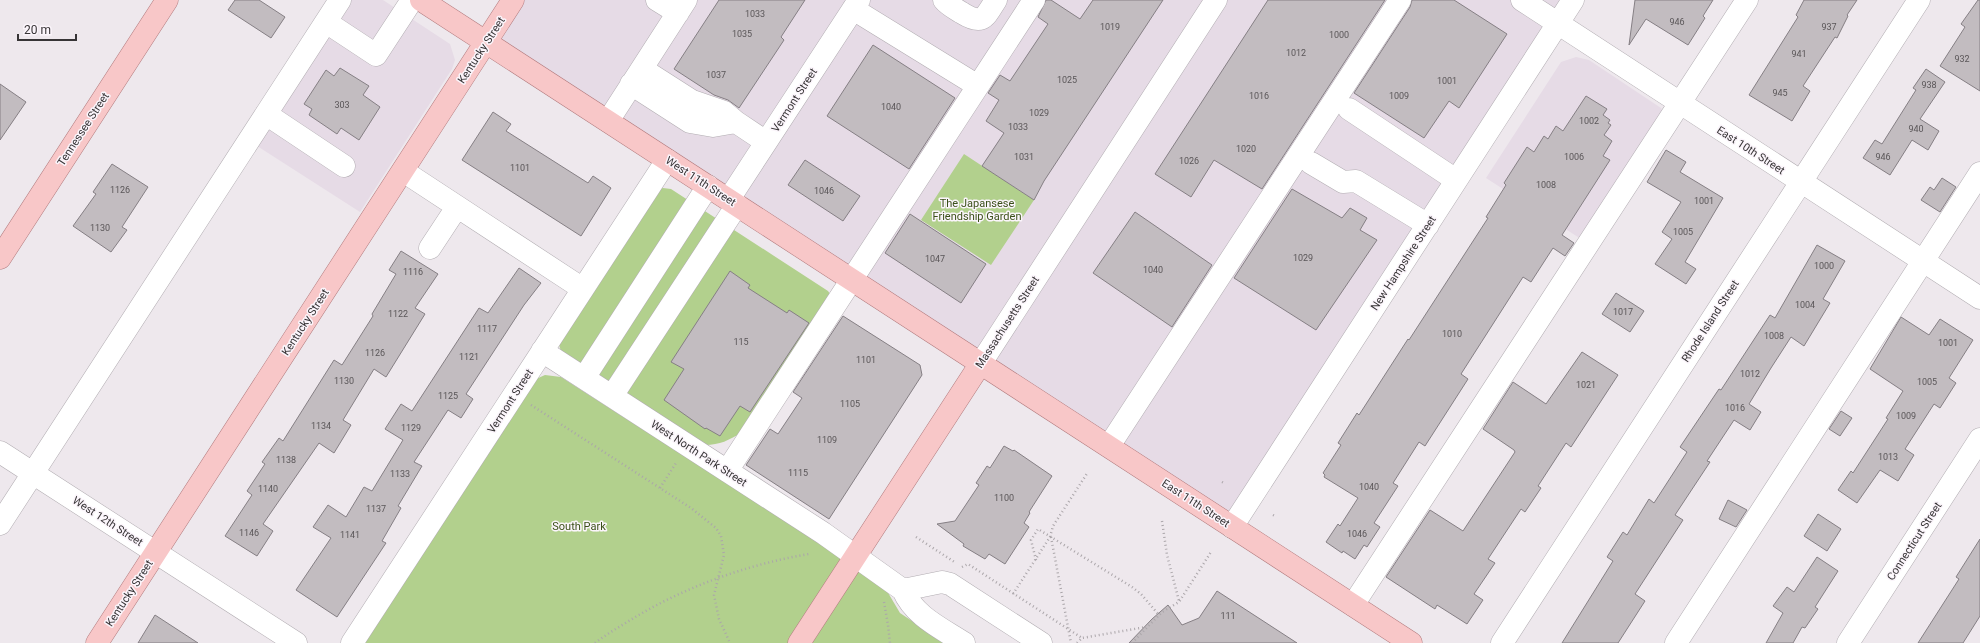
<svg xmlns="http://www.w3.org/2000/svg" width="1980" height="643" font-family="Roboto,sans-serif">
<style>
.built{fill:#e6dbe6}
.green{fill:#b2d08d}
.building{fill:#c2bcc0;stroke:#857f84}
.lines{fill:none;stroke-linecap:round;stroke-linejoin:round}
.minor-casing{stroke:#b2adb2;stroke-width:23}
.major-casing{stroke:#b27b7e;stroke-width:23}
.path{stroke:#aba6aa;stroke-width:2.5;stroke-dasharray:1 3;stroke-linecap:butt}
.minor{stroke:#fff;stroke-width:22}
.major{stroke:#f8c7c8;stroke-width:22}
.labels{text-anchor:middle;stroke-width:3;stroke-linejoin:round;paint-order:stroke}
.number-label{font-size:9px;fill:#5a5658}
.street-label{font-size:11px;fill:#373436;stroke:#fbf5fb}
.park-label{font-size:11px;fill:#3b5019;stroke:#fbf5fb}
</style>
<rect width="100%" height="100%" fill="#eee8ed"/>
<!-- built -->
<path class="built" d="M348,0H383L450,44L455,60L452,69L360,212L254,144Z
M513,0H1573L1232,527L486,42Z
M1576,57L1589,60L1661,108L1663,112L1581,239L1486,178L1561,62Z"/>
<!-- green -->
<path class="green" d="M964,154L1034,200L991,265L921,220Z
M663,188L671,189L828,291L830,294L741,433C729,440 720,445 705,445L561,351L559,345L658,189Z
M545,375L561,377L815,540L887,591L900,613L945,643H364L536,379Z"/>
<!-- building -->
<path class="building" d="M235,0H259L285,17L271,38L228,10Z
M719,0H805L781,37L784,40L739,108L728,100L714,95L674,69Z
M1046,0H1051L1080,19L1093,0H1163L1044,181L1034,200L982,166L1004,133L986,121L999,100L988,93L1000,75L1010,81L1048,24L1038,17Z
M1268,0H1385L1262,189L1214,160L1191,197L1155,174Z
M1412,0H1454L1507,34L1459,108L1449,101L1424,138L1354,93L1410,7Z
M1635,0H1713L1703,16L1705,18L1688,45L1646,19L1629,45Z
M1804,0H1857L1847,15L1848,16L1837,38L1835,37L1803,86L1810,91L1792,121L1749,95L1798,17L1796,15Z
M1978,0H1980V91L1940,66L1965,27L1961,24Z
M873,45L955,98L909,169L827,116Z
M340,68L369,86L363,95L380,107L359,140L341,128L337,134L309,115L312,109L304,104L326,70L334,76Z
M1926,69L1945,82L1920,119L1939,131L1928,150L1912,140L1890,175L1863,158L1875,140L1882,144L1916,90L1913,88Z
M0,84L26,102L0,140Z
M1586,96L1607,109L1603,115L1610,120L1608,123L1611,125L1604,135L1612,141L1603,156L1610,160L1562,235L1574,243L1565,256L1553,248L1531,282L1523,277L1461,374L1468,379L1425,446L1419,442L1393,483L1398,486L1374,523L1380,527L1367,547L1364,545L1355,559L1343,551L1342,553L1326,542L1338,524L1340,526L1358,498L1324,477L1325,475L1323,473L1341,445L1338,443L1357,413L1359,415L1408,339L1409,340L1488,218L1486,217L1506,185L1504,183L1527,147L1534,152L1544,136L1548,139L1556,126L1563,131Z
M493,112L511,124L506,131L588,183L593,176L611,188L581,236L462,160Z
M1666,150L1686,162L1680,172L1723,198L1685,262L1696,269L1686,284L1655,264L1672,239L1662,232L1681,202L1647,182Z
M805,160L860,196L843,221L788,185Z
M112,164L148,187L122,227L127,230L111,252L73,226L96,194L93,192Z
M1942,178L1956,187L1940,212L1921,200L1930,187L1934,190Z
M1292,189L1342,218L1350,208L1367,218L1360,230L1377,240L1316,330L1234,278Z
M1135,212L1212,265L1172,327L1093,273Z
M910,214L986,264L961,303L885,253Z
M1817,245L1845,261L1823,299L1830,303L1804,346L1791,337L1771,368L1749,404L1761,412L1750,430L1734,420L1707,461L1710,462L1675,515L1683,520L1635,594L1645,601L1618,643H1562L1613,561L1607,557L1623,532L1627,535L1649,499L1654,503L1687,452L1680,447L1719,389L1721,390L1770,315L1775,318Z
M401,251L438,274L415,308L425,314L386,377L374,369L343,420L351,425L334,453L319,443L263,524L273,531L257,556L225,536L252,495L247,491L265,464L262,462L279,438L283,441L334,360L342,365L373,316L372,314L396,274L389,270Z
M519,268L541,283L524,305L466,394L473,399L461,418L448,410L414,462L422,466L398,506L401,508L382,541L386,543L337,617L296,590L331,538L313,527L328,505L346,517L364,487L372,491L403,440L385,429L401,404L412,411L479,308L488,313Z
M730,271L750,285L748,288L787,313L789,310L809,323L750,412L740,406L720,436L706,428L705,429L664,400L684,369L671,362Z
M1616,293L1644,311L1630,332L1602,314Z
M843,316L920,365L922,375L829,519L746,465L770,429L778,434L802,398L793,392Z
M1901,317L1929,335L1940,319L1973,340L1949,378L1956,383L1940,408L1934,404L1905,449L1914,455L1898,481L1880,470L1857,503L1838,490L1851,471L1853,473L1888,419L1886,418L1903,391L1870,369Z
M1582,352L1618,375L1571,447L1566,443L1538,486L1541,488L1525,512L1521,509L1488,559L1495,563L1474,594L1483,600L1467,624L1437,605L1435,609L1386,577L1430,510L1463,531L1515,452L1514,450L1483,429L1513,382L1546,404Z
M1841,411L1852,418L1840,436L1829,429Z
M1004,446L1013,451L1014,450L1052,476L1029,512L1030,513L1024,523L1029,527L1005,564L989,554L985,559L963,546L964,544L937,524L955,521L979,485L976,483L987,466L990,468Z
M1728,500L1747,510L1736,527L1719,519Z
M1818,514L1841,529L1827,551L1804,536Z
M1980,539V616L1963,643H1918L1959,579L1956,577Z
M1817,557L1838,571L1815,607L1818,609L1805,628L1802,627L1793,643H1766L1783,613L1773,606L1787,587L1794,592Z
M1217,591L1297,643H1129L1152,619L1168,605L1182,625L1199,618Z
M155,615L198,643H138Z"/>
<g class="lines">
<defs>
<path id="minor" d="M657,0L678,13
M944,0C949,6 956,9 962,13C983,26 985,17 996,0
M1522,0L1980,298
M853,9L978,86
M326,22L376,55L412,0
M642,69L692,101L724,112L736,122L766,142
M631,84L690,122L713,126L736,122
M1349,109L1456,180
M266,114L344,166
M608,121L686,0
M1311,163L1343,182L1356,181L1428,225
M403,171L583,289
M729,199L859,0
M430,248L457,207
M542,351L823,533L903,590C914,616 941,628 964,643
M981,363L1216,0
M584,378L708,186
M612,396L737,205
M1109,446L1400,0
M0,452L296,643
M727,471L1034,0
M0,524L340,0
M1232,527L1573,0
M903,590L942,582L950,584L1041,643
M1353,605L1747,0
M352,643L667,160
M1502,643L1919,0
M1676,643L1980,173
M1848,643L1980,439"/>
<path id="major" d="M421,0L1411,643
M0,258L167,0
M97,643L513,0
M799,643L981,363"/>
</defs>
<!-- minor casing -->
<use href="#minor" class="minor-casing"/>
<!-- major casing -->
<use href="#major" class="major-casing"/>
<!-- path -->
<path class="path" d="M531,405L691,508L716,528L721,536L724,555L714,595L719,619L730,643
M1222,482L1224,483
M660,488L676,463
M1273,515L1275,516
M1162,521L1167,555L1179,601
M916,537L956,563
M1051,537L1071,643
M1036,560L1031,540L1038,529L1132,587L1141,594L1159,615
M962,567L968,564L1082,638
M1013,594L1050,537L1053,526L1088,472
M884,602L888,625L890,643
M595,643C604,636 614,630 624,624C679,589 744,565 809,554
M1077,643L1082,638L1146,627
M1132,643L1162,612L1179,602L1211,552"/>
<!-- minor -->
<use href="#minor" class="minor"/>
<!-- major -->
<use href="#major" class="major"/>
</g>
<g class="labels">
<!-- number labels -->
<g class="number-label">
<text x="755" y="17">1033</text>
<text x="1677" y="25">946</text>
<text x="1110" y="30">1019</text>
<text x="1829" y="30">937</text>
<text x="742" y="37">1035</text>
<text x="1339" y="38">1000</text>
<text x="1296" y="56">1012</text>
<text x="1799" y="57">941</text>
<text x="1962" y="62">932</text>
<text x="716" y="78">1037</text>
<text x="1067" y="83">1025</text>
<text x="1447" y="84">1001</text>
<text x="1929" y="88">938</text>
<text x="1780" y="96">945</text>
<text x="1259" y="99">1016</text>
<text x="1399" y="99">1009</text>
<text x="342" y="108">303</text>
<text x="891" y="110">1040</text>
<text x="1039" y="116">1029</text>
<text x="1589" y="124">1002</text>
<text x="1018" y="130">1033</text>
<text x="1916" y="132">940</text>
<text x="1246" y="152">1020</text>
<text x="1024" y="160">1031</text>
<text x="1574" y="160">1006</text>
<text x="1883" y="160">946</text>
<text x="1189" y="164">1026</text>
<text x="520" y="171">1101</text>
<text x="1546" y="188">1008</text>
<text x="120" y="193">1126</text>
<text x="824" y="194">1046</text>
<text x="1704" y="204">1001</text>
<text x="100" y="231">1130</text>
<text x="1683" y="235">1005</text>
<text x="1303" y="261">1029</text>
<text x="935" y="262">1047</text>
<text x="1824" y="269">1000</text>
<text x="1153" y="273">1040</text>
<text x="413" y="275">1116</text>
<text x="1805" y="308">1004</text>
<text x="1623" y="315">1017</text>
<text x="398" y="317">1122</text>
<text x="487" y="332">1117</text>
<text x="1452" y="337">1010</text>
<text x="1774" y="339">1008</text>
<text x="741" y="345">115</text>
<text x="1948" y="346">1001</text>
<text x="375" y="356">1126</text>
<text x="469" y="360">1121</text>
<text x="866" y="363">1101</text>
<text x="1750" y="377">1012</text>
<text x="344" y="384">1130</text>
<text x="1927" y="385">1005</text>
<text x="1586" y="388">1021</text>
<text x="448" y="399">1125</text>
<text x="850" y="407">1105</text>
<text x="1735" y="411">1016</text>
<text x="1906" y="419">1009</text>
<text x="321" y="429">1134</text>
<text x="411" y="431">1129</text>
<text x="827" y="443">1109</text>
<text x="1888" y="460">1013</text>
<text x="286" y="463">1138</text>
<text x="798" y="476">1115</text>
<text x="400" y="477">1133</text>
<text x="1369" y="490">1040</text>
<text x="268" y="492">1140</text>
<text x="1004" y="501">1100</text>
<text x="376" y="512">1137</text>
<text x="249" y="536">1146</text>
<text x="1357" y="537">1046</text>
<text x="350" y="538">1141</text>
<text x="1228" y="619">111</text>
</g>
<!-- street labels -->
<g class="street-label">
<text transform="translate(481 50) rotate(-57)" y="4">Kentucky Street</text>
<text transform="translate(794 100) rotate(-57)" y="4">Vermont Street</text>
<text transform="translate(83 129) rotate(-57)" y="4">Tennessee Street</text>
<text transform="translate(1751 150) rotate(33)" y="4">East 10th Street</text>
<text transform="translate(701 181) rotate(33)" y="4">West 11th Street</text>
<text transform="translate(1403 263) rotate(-57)" y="4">New Hampshire Street</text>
<text transform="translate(1710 321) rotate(-57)" y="4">Rhode Island Street</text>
<text transform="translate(305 322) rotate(-57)" y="4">Kentucky Street</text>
<text transform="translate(1007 322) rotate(-57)" y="4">Massachusetts Street</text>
<text transform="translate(510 401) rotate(-57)" y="4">Vermont Street</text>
<text transform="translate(699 453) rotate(33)" y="4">West North Park Street</text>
<text transform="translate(1196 503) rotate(33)" y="4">East 11th Street</text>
<text transform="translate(108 521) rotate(33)" y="4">West 12th Street</text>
<text transform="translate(1914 541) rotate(-57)" y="4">Connecticut Street</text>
<text transform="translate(129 593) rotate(-57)" y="4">Kentucky Street</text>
</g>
<!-- park labels -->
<g class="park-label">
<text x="977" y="207">The Japansese<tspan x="977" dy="13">Friendship Garden</tspan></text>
<text x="579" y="530">South Park</text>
</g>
</g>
<!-- scale -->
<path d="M18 34v6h58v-6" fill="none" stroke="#373436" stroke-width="2"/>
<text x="24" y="34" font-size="12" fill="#373436" stroke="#fbf5fb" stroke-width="3" paint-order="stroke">20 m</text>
</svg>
